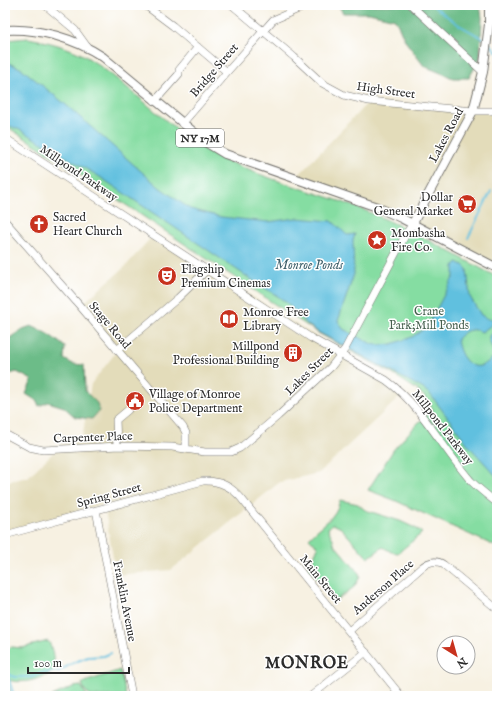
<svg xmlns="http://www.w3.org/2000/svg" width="502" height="701" font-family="'IM FELL English',serif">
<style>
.built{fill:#e3dcba}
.green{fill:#85dda2;stroke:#588466}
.forest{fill:#6cbc88;stroke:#4c745a}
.water{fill:#61c0df;stroke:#467685}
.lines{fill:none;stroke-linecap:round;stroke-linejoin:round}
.stream{stroke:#61c0df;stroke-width:2}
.minor-casing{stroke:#72706b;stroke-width:8}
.major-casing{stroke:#72706b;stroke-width:10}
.minor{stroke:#fff;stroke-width:7}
.major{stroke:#fff;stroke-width:8}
.labels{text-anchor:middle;stroke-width:3;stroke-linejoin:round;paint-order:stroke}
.shield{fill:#fff;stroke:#6b6b6b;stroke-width:1}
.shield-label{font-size:11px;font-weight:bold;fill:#2b2b2b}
.street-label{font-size:12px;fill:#2b2b2b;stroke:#fff}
.poi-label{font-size:12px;fill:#2b2b2b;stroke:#fff;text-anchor:start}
.park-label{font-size:12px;fill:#46604f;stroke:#fff}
.water-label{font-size:13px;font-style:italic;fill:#3e5f6a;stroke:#fff}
.district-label{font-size:16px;font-weight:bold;letter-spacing:1px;fill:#2b2b2b;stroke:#fff}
</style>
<rect width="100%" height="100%" fill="#fff"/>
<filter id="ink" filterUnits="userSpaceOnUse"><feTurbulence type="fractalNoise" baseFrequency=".025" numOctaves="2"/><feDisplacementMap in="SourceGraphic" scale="8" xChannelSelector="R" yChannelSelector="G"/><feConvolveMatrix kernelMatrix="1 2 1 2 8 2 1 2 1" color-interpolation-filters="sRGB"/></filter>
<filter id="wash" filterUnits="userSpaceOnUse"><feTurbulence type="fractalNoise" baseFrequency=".012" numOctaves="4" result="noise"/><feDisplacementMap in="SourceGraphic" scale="16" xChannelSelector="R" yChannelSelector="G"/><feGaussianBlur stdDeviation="0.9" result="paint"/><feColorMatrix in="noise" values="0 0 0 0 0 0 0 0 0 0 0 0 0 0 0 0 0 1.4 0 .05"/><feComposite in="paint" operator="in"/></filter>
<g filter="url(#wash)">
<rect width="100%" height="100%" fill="#f7f1e2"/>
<!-- built -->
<path class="built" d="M369,101L497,111V268L401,218L295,179Z
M153,235L386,380L403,394L319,473L280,482L171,570L116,575L104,504L5,531V482L28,477L62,444L82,439L91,384L117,351L80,306L126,266Z"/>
<!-- green -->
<path class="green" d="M28,38C45,41 69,47 85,56C133,86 172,134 223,159C267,180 314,191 359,208C407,227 452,253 497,277V547L394,500L368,490L394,449L419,422L433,410L424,396L416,389L391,373L318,333L42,149L9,128L5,127V40Z
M340,500L358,504L365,510L400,521L415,528L422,533L398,553L391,552L383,547L368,558L341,528L333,524L330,526L328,529L333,539L334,544L358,572L360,577L354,587L336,600L333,599L307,566L312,561L318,547L309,538C321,525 336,519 340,500Z
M48,641C53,648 52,656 55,663L51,673C38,680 20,685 6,679L11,696H5V648L12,647L22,648Z
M120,670L126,696H90L84,689L82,683Z
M81,686L87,696H52L73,687Z"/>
<!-- forest -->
<path class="forest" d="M338,5H480L482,18L480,58L469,78H453L424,66L406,42L395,19L369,13H343Z
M31,326C44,331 55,338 65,347L64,359L73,364L84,365L85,391L97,403L99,411L92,419L75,417L64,407L48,402L39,406L37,401L26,394L32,380L17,372L5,375V341L23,329Z"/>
<!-- water -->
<path class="water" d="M5,61L22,69L65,104L159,187L190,209L221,217L268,222L296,218L332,221L347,235L355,234L353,241L354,274L338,321L343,329L372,344L378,345L392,344L412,337L427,327L454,276V266L457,262L463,265L467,269L470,297L481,315L488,319H497V321L482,332C471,327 464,331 457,339C458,350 466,369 480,366C485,365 490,360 494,357C494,347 488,343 489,336L497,331V477L469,446L430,394L422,388L318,332L308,325L287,303L279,297L252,280L100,177L20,130L5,124Z"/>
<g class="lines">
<!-- stream -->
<path class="stream" d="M432,5L459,25L484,39
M489,43L497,52
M496,182L497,181
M468,238L491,191
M5,668L14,696
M6,673L14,677H32L42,673L59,671L75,662L88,657L104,656L111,653"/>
</g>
</g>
<g filter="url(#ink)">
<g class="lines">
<defs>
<path id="minor" d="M45,5L75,30L88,48
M145,5L173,26L227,72
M232,5L294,57L322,83L344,95L369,101L473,111H497
M411,5L483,72
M491,5L497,15
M155,101L179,74V70L198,47
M182,124L227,72L273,20L296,10L305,7L306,5
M5,138L311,338L386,380C422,406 442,448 471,481C479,489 488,496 497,503
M5,221L80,306L183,427L186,433V449
M117,350L178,298L207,270
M5,434L29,447L43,450L119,446L172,447L205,452H231L240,448L278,416L331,367L345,349L406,234L413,223
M117,446L116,420L128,410
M96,510L132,696
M5,535L203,481C219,480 231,486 241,498L401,696
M349,631L421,568C428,562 436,559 444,565L497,609
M311,696L366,652"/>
<path id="major" d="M5,30C39,28 74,38 103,57L207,143L225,154L377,207L401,218L497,268
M413,223L473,111L483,72L489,24V5"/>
</defs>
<!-- minor casing -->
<use href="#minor" class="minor-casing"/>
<!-- major casing -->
<use href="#major" class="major-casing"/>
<!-- minor -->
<use href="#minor" class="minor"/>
<!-- major -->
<use href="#major" class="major"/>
</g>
</g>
<!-- icons -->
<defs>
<symbol id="supermarket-disc" viewBox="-11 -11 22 22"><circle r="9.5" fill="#c8321e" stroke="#fff"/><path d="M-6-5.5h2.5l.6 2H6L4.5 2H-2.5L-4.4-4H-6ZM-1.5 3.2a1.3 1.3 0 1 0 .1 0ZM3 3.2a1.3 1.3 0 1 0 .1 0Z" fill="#fff"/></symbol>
<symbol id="church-disc" viewBox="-11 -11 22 22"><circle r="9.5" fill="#c8321e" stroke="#fff"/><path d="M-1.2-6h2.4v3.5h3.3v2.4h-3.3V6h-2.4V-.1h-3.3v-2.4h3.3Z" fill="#fff"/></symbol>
<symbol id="sight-disc" viewBox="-11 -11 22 22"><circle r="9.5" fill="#c8321e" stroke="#fff"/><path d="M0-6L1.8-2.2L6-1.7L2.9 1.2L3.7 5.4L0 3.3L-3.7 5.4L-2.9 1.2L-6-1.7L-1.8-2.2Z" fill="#fff"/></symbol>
<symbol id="theatre-disc" viewBox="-11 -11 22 22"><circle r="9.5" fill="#c8321e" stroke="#fff"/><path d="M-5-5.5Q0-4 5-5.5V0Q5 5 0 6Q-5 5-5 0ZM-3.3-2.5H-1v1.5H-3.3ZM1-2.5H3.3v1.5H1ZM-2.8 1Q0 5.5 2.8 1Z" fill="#fff"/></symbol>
<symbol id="library-disc" viewBox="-11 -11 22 22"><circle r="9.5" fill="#c8321e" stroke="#fff"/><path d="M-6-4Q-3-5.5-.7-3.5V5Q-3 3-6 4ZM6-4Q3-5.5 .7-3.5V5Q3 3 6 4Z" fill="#fff"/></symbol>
<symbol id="building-disc" viewBox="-11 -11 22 22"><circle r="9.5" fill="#c8321e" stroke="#fff"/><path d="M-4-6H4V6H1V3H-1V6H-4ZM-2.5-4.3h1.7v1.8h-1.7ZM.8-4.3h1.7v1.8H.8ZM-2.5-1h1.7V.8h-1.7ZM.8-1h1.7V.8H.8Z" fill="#fff"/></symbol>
<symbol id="civic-disc" viewBox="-11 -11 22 22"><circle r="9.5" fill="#c8321e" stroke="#fff"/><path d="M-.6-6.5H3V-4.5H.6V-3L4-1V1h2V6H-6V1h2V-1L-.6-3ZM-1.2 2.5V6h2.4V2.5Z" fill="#fff"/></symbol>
</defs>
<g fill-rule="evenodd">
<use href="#supermarket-disc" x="456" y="193" width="22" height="22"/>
<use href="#church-disc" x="28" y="213" width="22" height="22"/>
<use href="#sight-disc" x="366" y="229" width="22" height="22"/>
<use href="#theatre-disc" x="156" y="265" width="22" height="22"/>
<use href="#library-disc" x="218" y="308" width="22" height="22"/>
<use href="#building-disc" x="282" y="342" width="22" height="22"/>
<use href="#civic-disc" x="124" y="390" width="22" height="22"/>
</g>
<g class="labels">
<!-- shield labels -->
<rect class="shield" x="176" y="129" width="48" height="18" rx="3"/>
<g class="shield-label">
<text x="200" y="142">NY 17M</text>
</g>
<!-- street labels -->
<g class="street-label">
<text transform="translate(214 70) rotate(-49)" y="4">Bridge Street</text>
<text transform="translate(386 90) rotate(8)" y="4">High Street</text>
<text transform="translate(446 135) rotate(-62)" y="4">Lakes Road</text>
<text transform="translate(79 173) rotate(34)" y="4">Millpond Parkway</text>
<text transform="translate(110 325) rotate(50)" y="4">Stage Road</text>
<text transform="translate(309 371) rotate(-45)" y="4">Lakes Street</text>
<text transform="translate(443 427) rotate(52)" y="4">Millpond Parkway</text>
<text transform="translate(93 437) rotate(-2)" y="4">Carpenter Place</text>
<text transform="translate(109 495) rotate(-15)" y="4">Spring Street</text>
<text transform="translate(321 579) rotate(51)" y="4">Main Street</text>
<text transform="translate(383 587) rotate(-41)" y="4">Anderson Place</text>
<text transform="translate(125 601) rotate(79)" y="4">Franklin Avenue</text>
</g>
<!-- poi labels -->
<g class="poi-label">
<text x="453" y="201" text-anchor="end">Dollar<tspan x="453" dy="14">General Market</tspan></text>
<text x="53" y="221">Sacred<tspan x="53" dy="14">Heart Church</tspan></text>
<text x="391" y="237">Mombasha<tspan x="391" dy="14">Fire Co.</tspan></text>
<text x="181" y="273">Flagship<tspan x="181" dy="14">Premium Cinemas</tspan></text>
<text x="243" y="316">Monroe Free<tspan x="243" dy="14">Library</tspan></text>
<text x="279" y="350" text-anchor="end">Millpond<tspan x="279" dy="14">Professional Building</tspan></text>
<text x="149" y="398">Village of Monroe<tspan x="149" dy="14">Police Department</tspan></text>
</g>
<!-- park labels -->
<g class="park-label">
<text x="429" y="315">Crane<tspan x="429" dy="14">Park;Mill Ponds</tspan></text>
</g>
<!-- water labels -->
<g class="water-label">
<text x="309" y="269">Monroe Ponds</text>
</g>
<!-- district labels -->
<g class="district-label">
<text x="307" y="668">MONROE</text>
</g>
</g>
<!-- margin -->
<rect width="502" height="701" fill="none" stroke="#fff" stroke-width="20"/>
<!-- north arrow -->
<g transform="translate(456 655) rotate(143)"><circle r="19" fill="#ffffff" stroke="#aaaaaa"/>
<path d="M0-3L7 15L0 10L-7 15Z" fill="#c8321e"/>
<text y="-6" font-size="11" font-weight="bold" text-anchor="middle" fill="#2b2b2b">N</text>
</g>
<!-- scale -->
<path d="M28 667v6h101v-6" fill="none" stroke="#2b2b2b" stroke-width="2"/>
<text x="34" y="667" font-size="12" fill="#2b2b2b" stroke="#ffffff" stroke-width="3" paint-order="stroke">100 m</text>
</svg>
